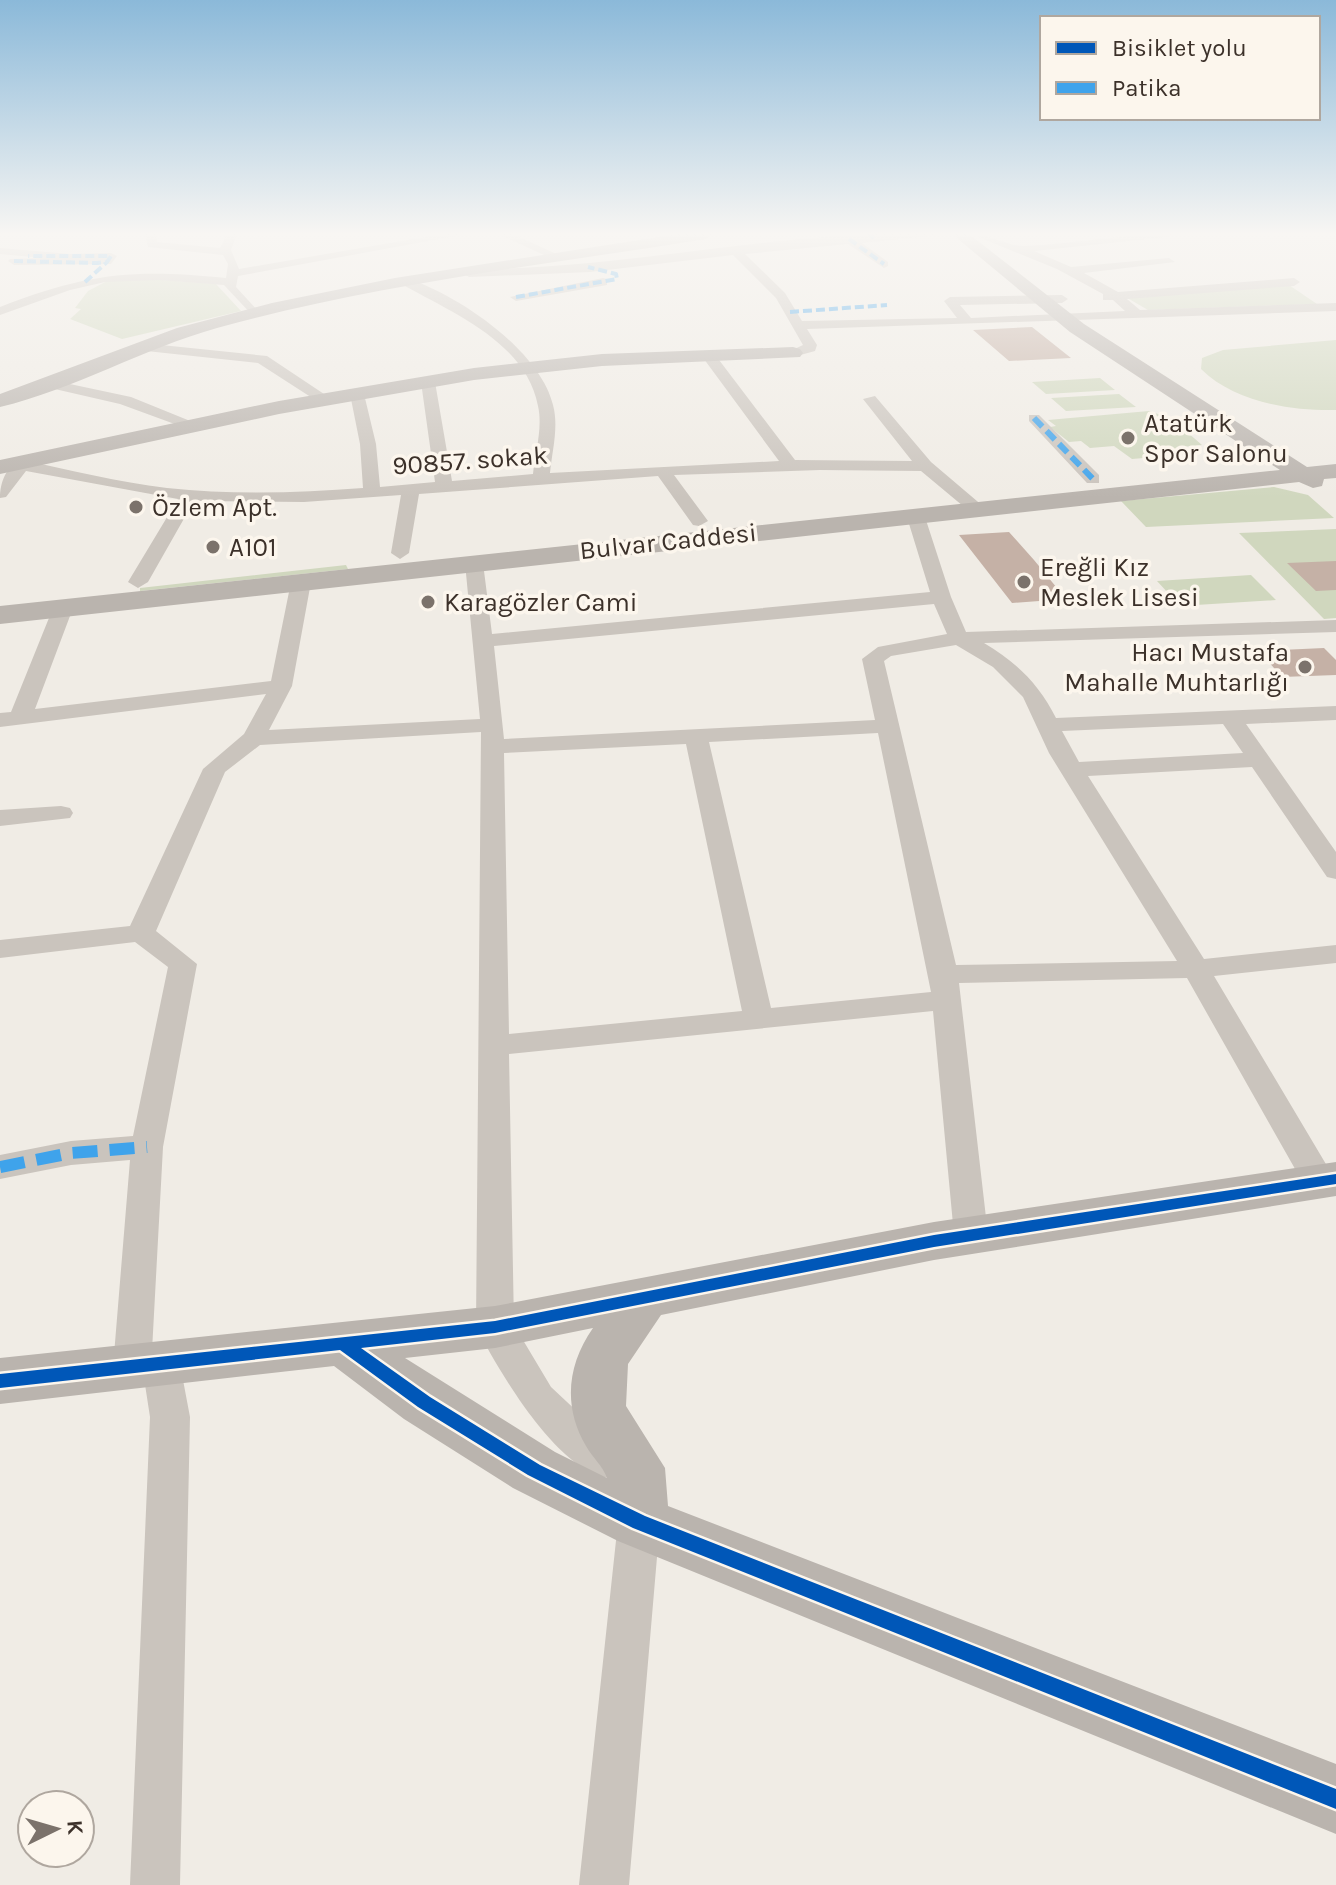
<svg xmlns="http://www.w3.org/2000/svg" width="1336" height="1885" font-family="Karla,sans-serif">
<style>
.green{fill:#d0d7be}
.building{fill:#c5b1a6}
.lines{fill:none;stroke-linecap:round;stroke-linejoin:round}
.street{fill:#cac4bd;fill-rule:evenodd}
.secondary{fill:#bab4ae;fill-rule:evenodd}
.quiet-far2{stroke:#3fa3eb;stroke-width:4;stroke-dasharray:9 4;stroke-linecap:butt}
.quiet-far1{stroke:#3fa3eb;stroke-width:6;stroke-dasharray:12 6;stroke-linecap:butt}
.quiet{stroke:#3fa3eb;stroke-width:12;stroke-dasharray:25 12;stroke-linecap:butt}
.cycleway-casing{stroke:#fcf6ed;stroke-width:5}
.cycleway{fill:#0057b8;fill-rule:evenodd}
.poi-dot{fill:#7b726b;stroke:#fcf6ed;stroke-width:3}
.labels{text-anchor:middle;stroke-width:7;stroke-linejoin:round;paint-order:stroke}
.far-poi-label{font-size:26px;fill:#3c312a;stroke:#fcf6ed;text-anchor:start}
.far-street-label{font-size:26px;fill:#3c312a;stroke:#fcf6ed}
</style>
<rect width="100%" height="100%" fill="#f0ece5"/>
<!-- green -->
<path class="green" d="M109,280H163L216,284L241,311L122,339L70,319L81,309L75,308L88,291Z
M1289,285L1317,304L1148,310L1124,296Z
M1336,340V410C1291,411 1234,402 1201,369L1202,358L1223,350Z
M1100,378L1115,390L1046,394L1032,382Z
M1119,394L1136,407L1066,411L1051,398Z
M1149,411L1164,416L1160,418L1179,426L1174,428L1187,432L1202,445L1182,447L1191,454L1132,459L1114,446L1090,448L1081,441L1069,442L1050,427L1056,426L1048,420Z
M1274,487L1308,495L1334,518L1146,527L1121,501Z
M1336,529V618L1324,619L1239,533Z
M346,565L348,569L140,591V588Z
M1251,575L1276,600L1180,606L1157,581Z"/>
<!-- building -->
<path class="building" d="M1032,327L1071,358L1009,361L973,330Z
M1009,532L1034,560L1066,599L1012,603L959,535Z
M1336,561V590L1316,591L1287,563Z
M1324,648L1336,660V675L1282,677L1259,651Z"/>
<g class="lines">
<!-- street -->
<path class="street" d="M145,234H156L157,242L220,248L227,234H237L231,250L239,269L442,234H466L238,276L236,287L260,313L254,317L224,285L159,280L105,282L70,290L0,315V307C89,273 131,269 226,278L228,264L223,255L148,247Z
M498,234H513L565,258L555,260Z
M948,234L862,243L888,262V266L884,268L848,244L745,254L785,293L802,321L957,318L944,301L950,297L1062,295L1068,299L1062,303L960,305L971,318L1125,311L1113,300H1103V294L1057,269L971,234C989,234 1007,246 1024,246C1074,244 1122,234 1172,234L1167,237L1034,251L1071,267L1169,258L1175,262L1084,273L1118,292L1294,278L1300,282L1294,286L1127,299L1140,310L1336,303V311L807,329L817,345L815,351L793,357L786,353L803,345L776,298L733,255L590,272L469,277L463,273L469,269C629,270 788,227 948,234Z
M0,248L70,254L111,253L117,256L111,264L14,265L8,261L10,259L44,258L0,254Z
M603,278L607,279V285L516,301L510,297Z
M409,279C460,296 540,351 553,405C559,427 552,451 550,473L779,461L701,355L708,351L713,352L795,460L912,461L863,399L875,396L931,462L984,507L981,511H969L921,471L820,470L674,475L708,521L699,526L693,525L658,476L419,494L409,553L400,559L391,553L401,495L304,502L194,501L148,582L138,588L128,582L178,499L26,471L6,497L0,498C0,483 6,465 22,460C70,470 118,482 167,488C232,495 298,493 363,488L360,444L350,394L357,390L364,394L376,444L380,487L435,482L421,382L428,378L435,382L452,481L533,474C535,453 543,428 538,406C526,343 455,314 405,286L403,283Z
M142,343L267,356L333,400L320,403L258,363L137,350V344Z
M51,380L131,397L205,427L191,430L120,404L46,387L44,384Z
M1029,415H1039L1099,475V483H1087L1029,421Z
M915,509L924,514L951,597L966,632L1336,620V632L984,643C1016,662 1039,684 1056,718L1336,706V720L1246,724L1336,852V879L1327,877L1252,767L1088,776L1204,959L1336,945V963L1214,976L1336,1181L1331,1190L1319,1193L1307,1190L1187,978L959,983L988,1235L983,1244L971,1248L959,1244L954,1235L933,1011L509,1054L514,1325L551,1387L614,1446L628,1452L634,1464L628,1476C570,1497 499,1371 476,1327L481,732L260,745L225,772L156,931L197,964L163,1147L152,1351L161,1348L174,1353L180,1364L190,1417L180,1885H130L150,1417L144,1378L132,1383L119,1378L113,1367L130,1160L71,1165L0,1179V1155L71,1141L133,1136L168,967L135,942L0,958V940L130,926L203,769L244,734L266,694L0,727V713L11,712L53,608L63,602L73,608L35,709L271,681L291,582L301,576L311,582L292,686L269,730L480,719L465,563L467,559L474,557L483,563L492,634L930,592L906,514ZM934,604L947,634L878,647L862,659L875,720L504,739L494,646ZM956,645L993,667L1023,697L1049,753L1177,961L956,965L884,661L891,656ZM1223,724L1243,753L1079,762L1062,731ZM878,733L931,992L771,1008L709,742ZM686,744L742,1011L509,1034L504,753Z
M61,806L70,808L73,813L70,818L0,826V810Z
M639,1503L654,1509L660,1522L629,1885H579L618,1522L624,1509Z"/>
<!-- secondary -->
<path class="secondary" d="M678,234H714L706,239C543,265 376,284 217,328C142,349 75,389 0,407V394L177,328L272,303L395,278Z
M952,234H969L1084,324L1307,467L1336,464V478L1324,479L1322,486L1313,488L1299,482L0,624V606L1280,470L1070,332Z
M793,347L800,349L803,353L800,357L602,366L474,380L279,414L0,474V460L279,401L474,368L602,354Z
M1336,1162V1196L934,1260L661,1315L628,1364L626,1406L665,1468L668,1506L1336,1764V1834L618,1541L513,1488L404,1419L334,1366L0,1404V1358L495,1306L934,1222ZM593,1328C567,1365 563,1407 586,1446C592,1457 603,1466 607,1478L555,1452L405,1358L495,1348Z"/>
<!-- quiet-far2 -->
<path class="quiet-far2" d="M869,234L874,238
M849,239L884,264
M14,261L97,263L107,262L111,256H28
M85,282L107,262
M516,297L617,279L616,274L588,267
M790,312L887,305"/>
<!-- quiet-far1 -->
<path class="quiet-far1" d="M1034,418L1093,479"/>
<!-- quiet -->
<path class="quiet" d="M0,1167L71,1153L147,1147"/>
<defs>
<path id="cycleway" d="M1336,1174V1184L934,1247L495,1333L361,1348L430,1397L540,1465L645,1516L1336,1789V1809L633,1528L528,1475L418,1407L340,1350L0,1388V1374L495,1321L934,1235Z"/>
</defs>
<!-- cycleway casing -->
<use href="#cycleway" class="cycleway-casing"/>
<!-- cycleway -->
<use href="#cycleway" class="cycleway"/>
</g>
<!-- sky -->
<linearGradient id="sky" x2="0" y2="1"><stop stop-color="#8bb9d9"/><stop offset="0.47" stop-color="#f8f6f3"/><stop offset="1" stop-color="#f8f6f3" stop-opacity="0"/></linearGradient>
<rect width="1336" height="498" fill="url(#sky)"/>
<!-- markers -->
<g class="poi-dot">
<circle cx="1128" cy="438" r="8"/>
<circle cx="136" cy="507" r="8"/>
<circle cx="213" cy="547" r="8"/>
<circle cx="1024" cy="582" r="8"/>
<circle cx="428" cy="602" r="8"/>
<circle cx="1305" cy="667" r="8"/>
</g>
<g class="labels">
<!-- far-poi labels -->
<g class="far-poi-label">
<text x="1144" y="432">Atatürk<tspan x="1144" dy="30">Spor Salonu</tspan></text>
<text x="152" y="516">Özlem Apt.</text>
<text x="229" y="556">A101</text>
<text x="1040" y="576">Ereğli Kız<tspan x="1040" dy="30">Meslek Lisesi</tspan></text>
<text x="444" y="611">Karagözler Cami</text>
<text x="1289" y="661" text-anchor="end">Hacı Mustafa<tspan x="1289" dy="30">Mahalle Muhtarlığı</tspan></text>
</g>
<!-- far-street labels -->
<g class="far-street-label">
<text transform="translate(470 460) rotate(-4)" y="9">90857. sokak</text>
<text transform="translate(668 541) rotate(-6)" y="9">Bulvar Caddesi</text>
</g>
</g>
<!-- legend -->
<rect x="1040" y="16" width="280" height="104" fill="#fcf6ed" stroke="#afa79f" stroke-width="2"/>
<rect x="1056" y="42" width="40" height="12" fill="#0057b8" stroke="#afa79f" stroke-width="2"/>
<text x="1112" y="56" font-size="24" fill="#3c312a">Bisiklet yolu</text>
<rect x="1056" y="82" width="40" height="12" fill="#3fa3eb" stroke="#afa79f" stroke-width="2"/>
<text x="1112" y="96" font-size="24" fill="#3c312a">Patika</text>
<!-- north arrow -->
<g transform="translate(56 1829) rotate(85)"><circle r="38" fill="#fcf6ed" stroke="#afa79f" stroke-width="2"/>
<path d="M0-6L14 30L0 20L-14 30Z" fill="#7b726b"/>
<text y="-12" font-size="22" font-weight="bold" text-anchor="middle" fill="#3c312a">K</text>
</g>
</svg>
